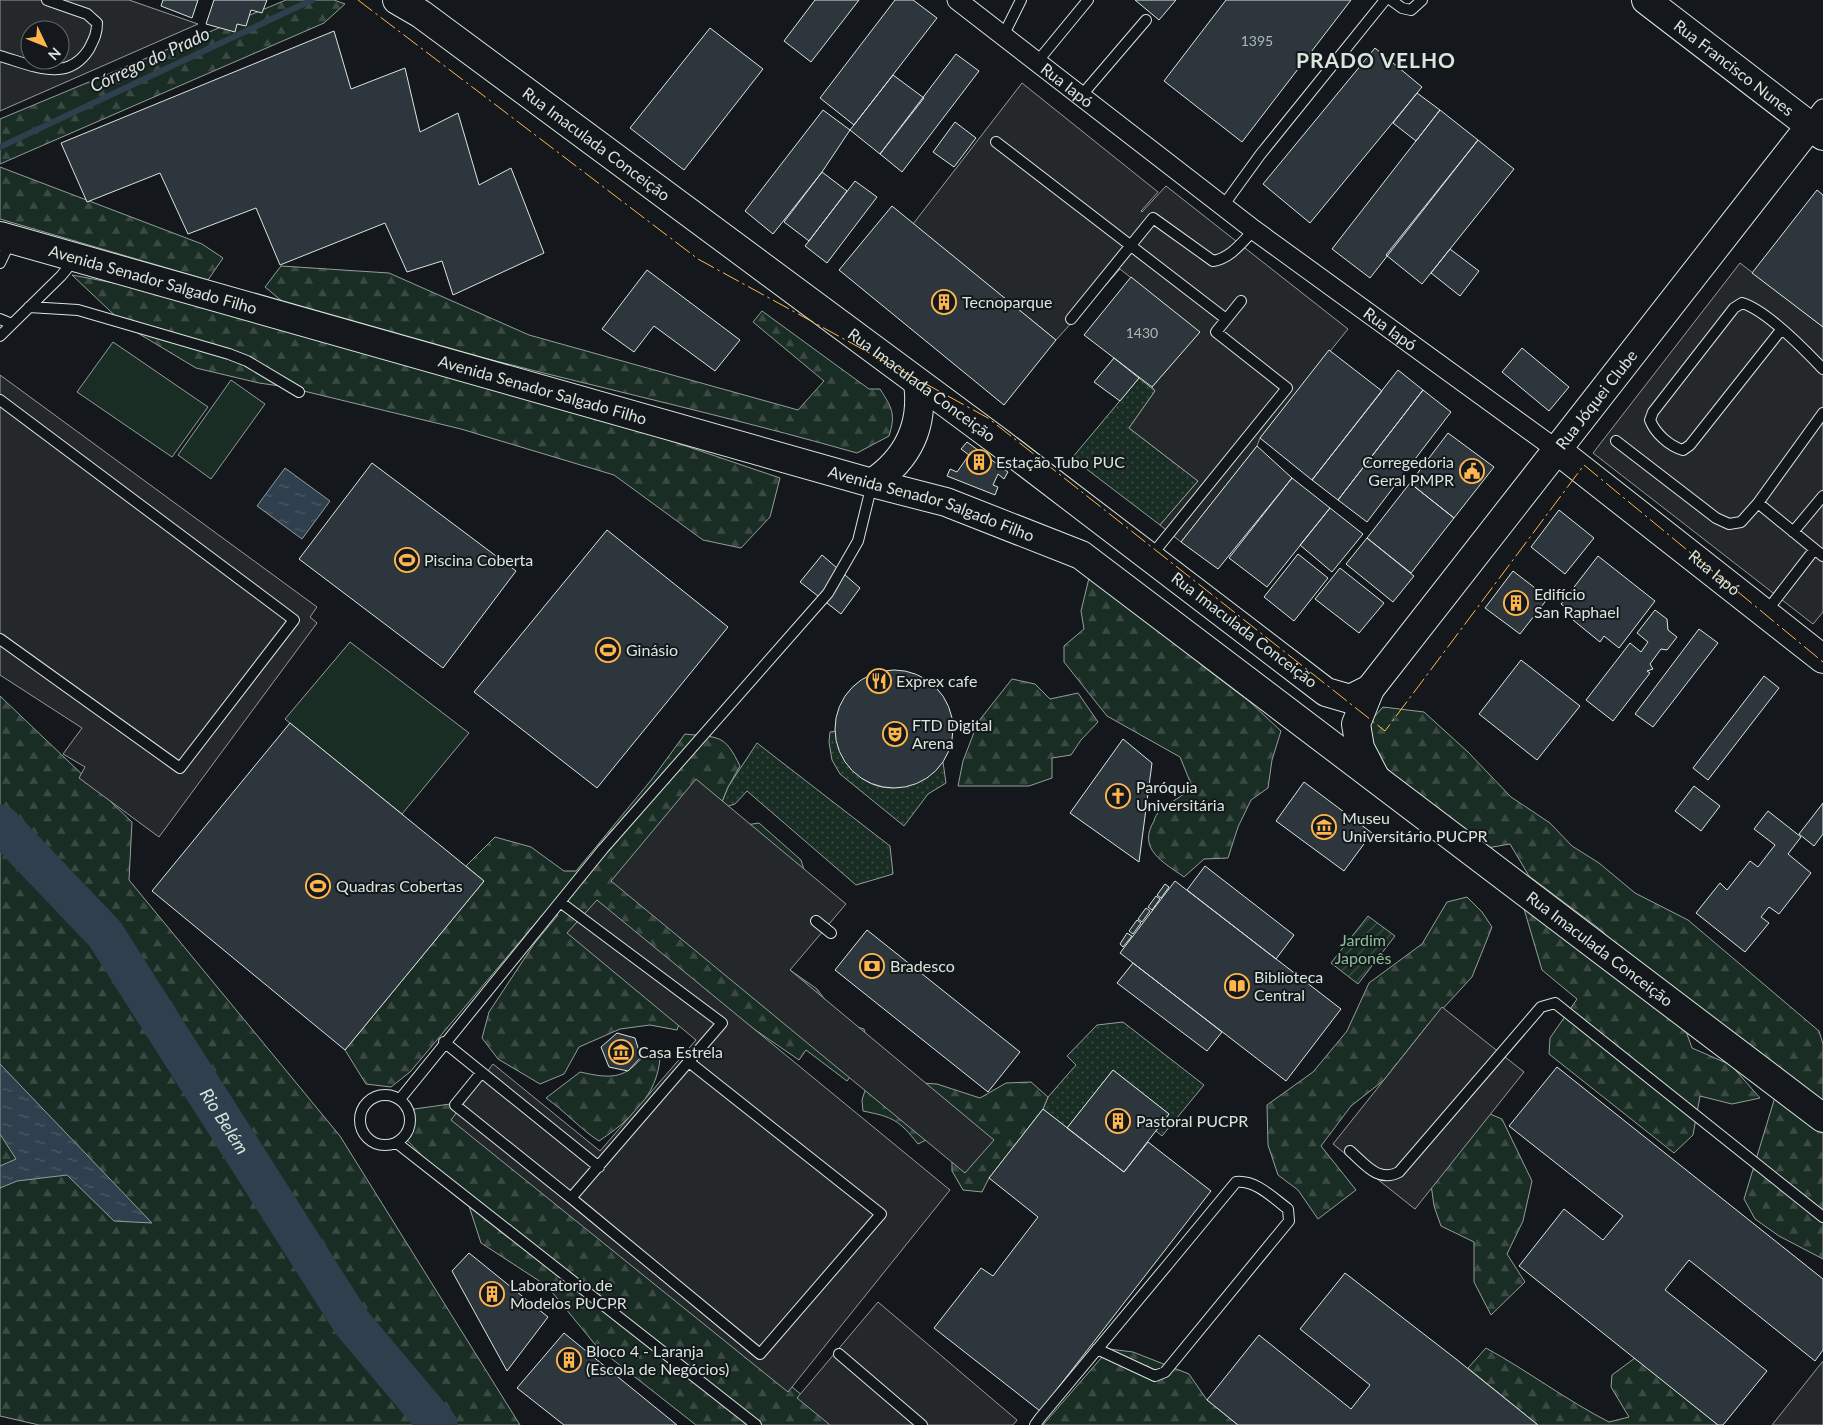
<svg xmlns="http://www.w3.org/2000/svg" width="1823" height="1425" font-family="Lato,sans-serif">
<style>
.grass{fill:url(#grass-dots);stroke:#939e99}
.forest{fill:url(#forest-firs);stroke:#939e99}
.park{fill:#1a2d24;stroke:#939e99}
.garden{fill:url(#garden-furrows);stroke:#939e99}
.parking{fill:#24282b;stroke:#939e99;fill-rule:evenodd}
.water{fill:url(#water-ripples);stroke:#939e99}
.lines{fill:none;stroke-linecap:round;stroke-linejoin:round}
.stream{stroke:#2f3f4d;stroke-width:6}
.river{stroke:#2f3f4d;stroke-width:39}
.building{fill:#2c363c;stroke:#d8e6dc}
.service-casing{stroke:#d8e6dc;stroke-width:12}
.minor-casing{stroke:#d8e6dc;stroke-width:21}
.secondary-casing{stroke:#d8e6dc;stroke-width:30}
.primary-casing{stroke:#d8e6dc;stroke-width:30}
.service{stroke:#14181c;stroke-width:10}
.minor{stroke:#14181c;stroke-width:19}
.secondary{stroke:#14181c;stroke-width:28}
.primary{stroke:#14181c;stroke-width:28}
.power{stroke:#ffb74d;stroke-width:1;stroke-dasharray:18 4 2.5 4;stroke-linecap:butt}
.labels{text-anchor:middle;stroke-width:4;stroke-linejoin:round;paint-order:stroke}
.number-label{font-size:14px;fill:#adbab4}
.street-label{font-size:16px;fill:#d8e6dc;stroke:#14181c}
.poi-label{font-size:16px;fill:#d8e6dc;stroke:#14181c;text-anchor:start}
.park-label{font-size:16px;fill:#8ac095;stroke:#14181c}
.water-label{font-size:18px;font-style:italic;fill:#d8e6dc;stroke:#14181c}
.district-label{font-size:21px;font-weight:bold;letter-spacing:1px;fill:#d8e6dc;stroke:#14181c}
</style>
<defs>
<pattern id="grass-dots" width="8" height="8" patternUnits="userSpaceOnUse" patternTransform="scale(1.25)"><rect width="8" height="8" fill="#1a2d24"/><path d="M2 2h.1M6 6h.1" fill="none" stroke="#3b4b43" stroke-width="1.8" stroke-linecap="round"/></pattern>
<pattern id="forest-firs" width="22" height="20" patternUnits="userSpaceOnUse" patternTransform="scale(1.25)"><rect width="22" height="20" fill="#1a2d24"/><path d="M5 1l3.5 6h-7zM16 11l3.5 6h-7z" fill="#3b4b43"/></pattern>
<pattern id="garden-furrows" width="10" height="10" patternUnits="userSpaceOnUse" patternTransform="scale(1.25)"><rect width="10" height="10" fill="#1a2d24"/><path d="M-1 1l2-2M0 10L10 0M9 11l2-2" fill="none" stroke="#3b4b43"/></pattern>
<pattern id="water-ripples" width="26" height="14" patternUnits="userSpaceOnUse" patternTransform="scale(1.25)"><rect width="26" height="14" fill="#2f3f4d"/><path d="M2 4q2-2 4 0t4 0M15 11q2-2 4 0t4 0" fill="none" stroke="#4c5b66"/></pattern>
</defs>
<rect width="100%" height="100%" fill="#14181c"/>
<!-- grass -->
<path class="grass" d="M1139,378L1155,391L1129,428L1198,481L1160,525L1072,458Z
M835,731C846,791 901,807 943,762L946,783L928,794L904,826L840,774L832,760L829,742L830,732Z
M757,743L890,846L893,874L856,885L747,791L735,804L719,809L728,787Z
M1123,1022L1204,1085L1162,1136L1156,1131L1169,1114L1113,1070L1067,1128L1043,1109L1048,1097L1076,1065L1067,1056L1097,1025Z"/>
<!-- forest -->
<path class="forest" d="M286,0H334L345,4L324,23L0,164V119Z
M0,167L202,244L223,258L208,280L0,219Z
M281,266L389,273L529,335L798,410L824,381L753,322L762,311L869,389H880C892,408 896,414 889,436L857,453C667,399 472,361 283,302L265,287Z
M72,275L151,290L624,425L780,478L770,517L741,548L703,540L614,475L461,429L287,387L259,383L196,368L126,326Z
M1089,578L1157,627L1204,667L1250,702L1281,731L1272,760L1268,788L1251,800L1238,827L1228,858L1204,859L1184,877C1163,862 1137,849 1154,821C1155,817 1157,813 1160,811C1171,799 1183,800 1191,784L1180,757L1107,716L1064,662V646L1084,629L1081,611Z
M1012,679L1035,684L1050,699L1078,693L1098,722L1081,740L1071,755L1052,758V778L1029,786H958L963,761L978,722Z
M0,696L132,822L129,880L340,1136L520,1425H39L0,1416Z
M1383,707L1424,712L1468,752L1511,797L1550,823L1572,846L1599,863L1635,893L1688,920L1819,1031L1823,1044V1259L1779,1236L1755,1219L1744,1199L1775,1097L1657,980L1597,927L1529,876L1510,844L1487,848L1443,816L1380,763L1367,725Z
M685,734C719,738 724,733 740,766L728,787L719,809L726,828L759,823L801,860L814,903L783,965L817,989L842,1022L864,1029L870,1051L847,1081L806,1050L799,1060L706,996L683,1013L677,1030L650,1025L620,1029L579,1047L564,1074L540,1084L498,1059L482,1038L489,1012L534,944L558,915L544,913L410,1072L391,1087L366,1084L345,1050L484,881L466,866L495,837L531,847L564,871H576L652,779Z
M1467,897L1482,912L1492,927L1472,977L1426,1027L1384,1080L1351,1106L1321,1146L1356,1190L1318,1219L1298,1190L1278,1175L1268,1145L1267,1105L1313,1072L1347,1031L1369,983L1422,944L1447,902Z
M1522,902L1682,1020L1692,1048L1731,1065L1760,1098L1732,1104L1700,1096L1693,1135L1674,1153L1549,1054L1550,1038L1577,999L1542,970Z
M653,1052L660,1057C658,1095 629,1121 599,1141C580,1129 565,1111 546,1098L580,1072C595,1075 613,1080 627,1071C638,1065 638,1058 653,1052Z
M870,1075L906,1082L937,1084L980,1098L1006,1083L1031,1082L1048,1097L1043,1109L989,1178L982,1192L963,1190L952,1171V1145L934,1136L918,1144C899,1120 893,1117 863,1111L862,1100Z
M450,1104L838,1425H696L598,1348L547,1286L481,1243L469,1206L407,1140L414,1109Z
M1468,1105L1502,1119L1532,1181L1523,1221L1507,1254L1525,1282L1491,1315L1474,1282V1242L1441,1226L1434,1206L1430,1177Z
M1486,1348C1528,1371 1566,1400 1609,1422L1629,1417L1611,1387L1612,1375L1635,1358L1718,1425H1538L1468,1368Z
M1109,1349L1133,1352L1189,1374L1207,1400L1238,1425H1043Z"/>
<!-- park -->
<path class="park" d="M113,342L208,407L172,457L77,392Z
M231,380L265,404L211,479L178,455Z
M350,642L469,733L402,814L285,719Z"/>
<!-- garden -->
<path class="garden" d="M1368,916L1395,936L1358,984L1331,963Z"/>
<!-- parking -->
<path class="parking" d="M0,0H129L198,24L0,111ZM30,30H60V60H30Z
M1022,83L1158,192L1141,211L1142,212L1166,186L1348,329L1260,438L1257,446L1181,542L1160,525L1198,481L1129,428L1155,391L1152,387L1199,332L1120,269L1056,340L913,224Z
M1740,263L1823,327V612L1813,624L1593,453Z
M0,375L317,607L310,617L317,623L159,837L79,778L85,767L63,754L82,728L0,675Z
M696,779L846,904L790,970L994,1140L965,1173L611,881Z
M597,900L950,1190L788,1392L451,1120L493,1064L600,1151L696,1040L567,933Z
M1442,1007L1524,1072L1415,1209L1333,1144Z
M878,1302L1017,1420L1013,1425H830L797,1398Z
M1823,1361V1425H1772Z"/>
<!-- water -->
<path class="water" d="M285,468L330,501L302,539L257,506Z
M0,1064L152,1223L114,1221L67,1175L17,1181L0,1188V1166L16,1159L0,1134Z"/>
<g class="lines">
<!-- stream -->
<path class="stream" d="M0,147L312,0"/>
<!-- river -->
<path class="river" id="s1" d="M0,824L105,934L352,1323L438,1425"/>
</g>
<!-- building -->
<path class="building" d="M163,0H198L192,18L161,6Z
M214,0H267L262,13L251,10L246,26L237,24L235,32L206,24Z
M815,0H859L811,62L784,41Z
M895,0H913L937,18L854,125L820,98Z
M1135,0H1176L1159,20Z
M1226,0H1351L1242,142L1164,81Z
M710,28L763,69L684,170L630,128Z
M334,31L351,89L405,68L420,132L458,113L479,185L511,168L544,253L453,295L442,261L407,272L385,223L280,265L256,208L188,234L160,173L87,202L61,143Z
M1375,48L1422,87L1310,223L1263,184Z
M956,54L979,71L902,172L880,154Z
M893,75L924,98L880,154L850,130Z
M1417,93L1440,110L1416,141L1393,123Z
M823,110L850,130L822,172L773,234L745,211Z
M1440,110L1478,140L1370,278L1332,249Z
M955,122L976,138L954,167L933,152Z
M1478,140L1514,169L1422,284L1386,255Z
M822,172L847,191L809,241L784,222Z
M855,181L877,197L827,263L805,246Z
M1817,190L1823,195V327L1752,273Z
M892,206L1056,340L1004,405L839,270Z
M1450,249L1479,271L1460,296L1431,273Z
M647,270L740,340L715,371L654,326L634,352L602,329Z
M1131,277L1200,332L1152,387L1084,335Z
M1522,348L1569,387L1549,411L1502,372Z
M1329,350L1382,391L1312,480L1260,438Z
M1114,358L1139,378L1120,401L1094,382Z
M1398,370L1423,390L1338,500L1312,480Z
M1423,390L1451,412L1367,522L1338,500Z
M1448,433L1494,467L1454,518L1410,483Z
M967,442L1008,472L1004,479L998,474L993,485L998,487L995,495L947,476L950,469L957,472L969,455L961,449Z
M1257,446L1292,478L1218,569L1181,542Z
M372,463L516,571L443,668L299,559Z
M1292,478L1330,508L1267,587L1229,558Z
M1410,483L1454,518L1411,573L1367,538Z
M1330,508L1363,534L1332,572L1300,545Z
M1559,510L1594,538L1565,574L1531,547Z
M607,530L728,627L597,788L474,692Z
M1367,538L1414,576L1393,602L1346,564Z
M1298,554L1328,578L1294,621L1264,597Z
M822,555L860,588L841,614L800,582Z
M1598,556L1655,601L1619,648L1604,636L1600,642L1573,620L1577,616L1561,604Z
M1340,568L1384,603L1359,633L1315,599Z
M1513,571L1548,598L1520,634L1485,608Z
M1655,610L1667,619L1668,630L1677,637L1667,650L1661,649L1650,664L1653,669L1647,671L1650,673L1613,721L1586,700L1630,643L1641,652L1648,642L1637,633Z
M1699,629L1718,643L1653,727L1635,714Z
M1521,660L1580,706L1537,760L1479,714Z
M835 729a59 59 0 1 1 118 0a59 59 0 1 1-118 0Z
M1764,676L1779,688L1708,780L1693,768Z
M290,723L484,881L345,1050L152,891Z
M1123,739L1152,763L1139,862L1070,813Z
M1304,782L1372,833L1344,871L1276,821Z
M1694,786L1720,806L1701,831L1675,811Z
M1823,803V834L1814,846L1799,834Z
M1768,811L1801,837L1788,854L1811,873L1779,914L1769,907L1761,917L1769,923L1745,952L1696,913L1720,883L1727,890L1750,861L1758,867L1775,845L1754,829Z
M1205,866L1294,935L1276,959L1187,890Z
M1175,881L1341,1009L1286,1081L1120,953Z
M1165,884L1169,887L1161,898L1157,895Z
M1156,896L1160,899L1152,910L1148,907Z
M1146,908L1150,911L1142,922L1138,919Z
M1137,920L1141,923L1133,934L1129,931Z
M867,930L1020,1052L988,1092L835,970Z
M1127,933L1132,936L1123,947L1120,944Z
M1133,963L1222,1032L1207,1051L1117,983Z
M617,1033L635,1038L641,1057L628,1071L609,1067L601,1047Z
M1557,1067L1823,1279V1350L1815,1361L1689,1260L1665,1290L1767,1371L1723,1425H1718L1519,1266L1564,1209L1603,1240L1623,1216L1509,1126Z
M1113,1070L1169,1114L1124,1172L1067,1128Z
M1043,1109L1124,1172L1148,1142L1211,1191L1040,1411L934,1328L981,1268L993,1276L1038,1217L989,1178Z
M469,1253L548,1317L507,1371L452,1271Z
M1345,1273L1456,1359L1538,1425H1238L1207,1400L1259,1335L1351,1409L1370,1385L1300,1329Z
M564,1333L677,1425H564L517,1388Z"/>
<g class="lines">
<defs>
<path id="service" d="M1391,0L1402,8L1411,10L1422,0
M1003,36L1021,0
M0,56C32,65 67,84 89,49C94,39 97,34 97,23L87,14L47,0
M1037,62L1088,0
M1081,96L1146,20
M996,142L1226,319
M1223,206L1260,155L1385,0
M0,263L11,240
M29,307L78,310L229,354L247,361L299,392
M0,319L12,324
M1071,319L1153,218L1213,261C1231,258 1242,242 1254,230
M1781,330L1690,445L1683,450C1669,446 1655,433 1650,420L1653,412L1734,308L1742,303C1766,310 1805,350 1823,369
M0,336L61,276L74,260
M0,400L294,620L180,768L0,639
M1616,441L1716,518L1729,524L1741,522L1758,503L1823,413
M1758,503L1823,556
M1793,532L1823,496
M1151,556L1287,388L1216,332L1241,301
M1766,612L1814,550
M560,902L722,1023L571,1198L760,1354L881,1214L689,1062
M816,921L831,933
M444,1042L599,1167
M481,1073L455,1105L571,1198
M360 1120a25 25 0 1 1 50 0a25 25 0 1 1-50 0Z
M400,1099L603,849L828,593L858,541L872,484
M397,1143L756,1425
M1350,1151C1365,1164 1378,1183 1399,1172L1541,1007L1555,1003L1823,1217
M839,1354L922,1425
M1035,1425L1040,1418C1106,1339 1171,1261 1236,1182C1256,1180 1272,1197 1288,1209L1289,1221L1165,1372L1155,1376L1097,1349"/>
<g id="minor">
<path id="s2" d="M957,0L1254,230L1557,450"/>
<path d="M1810,126L1823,109"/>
</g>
<g id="secondary">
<path id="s3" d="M397,0L421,14L999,442L1326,692L1350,699L1370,689"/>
<path id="s4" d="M0,236L872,483L946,502L1081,555L1823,1118"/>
<path d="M1557,450L1823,659"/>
<path d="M872,483C908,459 924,426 918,383"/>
<path id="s5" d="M1375,777L1360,748L1356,724L1370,689L1810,126"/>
</g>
<g id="primary">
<path id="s6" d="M1646,0L1823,136"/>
</g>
</defs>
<!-- service casing -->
<use href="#service" class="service-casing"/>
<!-- minor casing -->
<use href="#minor" class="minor-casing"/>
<!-- secondary casing -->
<use href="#secondary" class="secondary-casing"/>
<!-- primary casing -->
<use href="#primary" class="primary-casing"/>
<!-- service -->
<use href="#service" class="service"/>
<!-- minor -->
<use href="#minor" class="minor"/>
<!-- secondary -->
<use href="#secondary" class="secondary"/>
<!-- primary -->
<use href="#primary" class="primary"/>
<!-- power -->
<path class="power" id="s7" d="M358,0L698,259L988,418L1385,731L1584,465L1823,662"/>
</g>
<!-- icons -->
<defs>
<symbol id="building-ring" viewBox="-11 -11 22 22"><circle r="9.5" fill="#14181c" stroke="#ffb74d" stroke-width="1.5"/><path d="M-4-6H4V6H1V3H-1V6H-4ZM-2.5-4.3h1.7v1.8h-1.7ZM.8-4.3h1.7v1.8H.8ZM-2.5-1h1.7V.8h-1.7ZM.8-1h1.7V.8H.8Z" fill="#ffb74d"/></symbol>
<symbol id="civic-ring" viewBox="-11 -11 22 22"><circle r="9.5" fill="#14181c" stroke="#ffb74d" stroke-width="1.5"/><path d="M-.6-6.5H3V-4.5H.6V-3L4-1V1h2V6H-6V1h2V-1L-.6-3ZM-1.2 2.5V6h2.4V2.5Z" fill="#ffb74d"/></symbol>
<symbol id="stadium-ring" viewBox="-11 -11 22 22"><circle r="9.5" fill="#14181c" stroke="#ffb74d" stroke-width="1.5"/><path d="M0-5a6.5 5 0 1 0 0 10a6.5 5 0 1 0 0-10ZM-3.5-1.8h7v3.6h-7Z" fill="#ffb74d"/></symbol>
<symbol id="restaurant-ring" viewBox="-11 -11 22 22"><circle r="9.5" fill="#14181c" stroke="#ffb74d" stroke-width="1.5"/><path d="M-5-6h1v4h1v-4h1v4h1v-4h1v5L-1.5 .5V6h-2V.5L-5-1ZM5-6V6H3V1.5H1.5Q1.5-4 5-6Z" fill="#ffb74d"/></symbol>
<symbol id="theatre-ring" viewBox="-11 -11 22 22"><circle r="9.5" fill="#14181c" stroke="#ffb74d" stroke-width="1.5"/><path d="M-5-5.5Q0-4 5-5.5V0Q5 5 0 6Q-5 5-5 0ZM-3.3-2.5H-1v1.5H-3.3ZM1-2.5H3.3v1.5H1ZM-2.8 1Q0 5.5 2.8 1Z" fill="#ffb74d"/></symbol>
<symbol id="church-ring" viewBox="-11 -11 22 22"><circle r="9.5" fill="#14181c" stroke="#ffb74d" stroke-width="1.5"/><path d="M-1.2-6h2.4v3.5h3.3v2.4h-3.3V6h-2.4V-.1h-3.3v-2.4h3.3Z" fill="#ffb74d"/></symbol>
<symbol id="museum-ring" viewBox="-11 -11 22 22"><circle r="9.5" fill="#14181c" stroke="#ffb74d" stroke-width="1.5"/><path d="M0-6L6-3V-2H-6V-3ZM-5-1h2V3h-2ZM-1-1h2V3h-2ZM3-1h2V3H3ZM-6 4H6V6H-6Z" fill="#ffb74d"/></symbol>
<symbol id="bank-ring" viewBox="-11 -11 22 22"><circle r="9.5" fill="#14181c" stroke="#ffb74d" stroke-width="1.5"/><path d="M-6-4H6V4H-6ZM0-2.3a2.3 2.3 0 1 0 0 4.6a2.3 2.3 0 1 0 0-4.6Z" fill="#ffb74d"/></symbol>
<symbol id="library-ring" viewBox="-11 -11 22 22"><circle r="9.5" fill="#14181c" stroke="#ffb74d" stroke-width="1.5"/><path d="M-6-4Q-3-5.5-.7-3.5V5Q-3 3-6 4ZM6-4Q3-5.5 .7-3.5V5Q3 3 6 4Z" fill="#ffb74d"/></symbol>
</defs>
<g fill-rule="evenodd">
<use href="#building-ring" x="930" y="288" width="28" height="28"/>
<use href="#building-ring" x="965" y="448" width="28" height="28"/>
<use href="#civic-ring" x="1458" y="457" width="28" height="28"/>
<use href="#stadium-ring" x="393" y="546" width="28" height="28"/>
<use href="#building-ring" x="1502" y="589" width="28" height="28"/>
<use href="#stadium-ring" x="594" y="636" width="28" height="28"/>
<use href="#restaurant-ring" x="865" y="667" width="28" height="28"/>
<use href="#theatre-ring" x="881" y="720" width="28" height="28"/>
<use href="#church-ring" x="1104" y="782" width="28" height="28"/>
<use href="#museum-ring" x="1310" y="813" width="28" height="28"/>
<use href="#stadium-ring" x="304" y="872" width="28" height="28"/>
<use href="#bank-ring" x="858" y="952" width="28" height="28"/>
<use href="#library-ring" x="1223" y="972" width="28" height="28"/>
<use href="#museum-ring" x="607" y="1038" width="28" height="28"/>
<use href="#building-ring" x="1104" y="1107" width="28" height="28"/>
<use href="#building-ring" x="478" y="1280" width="28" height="28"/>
<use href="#building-ring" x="555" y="1346" width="28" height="28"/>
</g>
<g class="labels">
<!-- number labels -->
<g class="number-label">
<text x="1257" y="46">1395</text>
<text x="1142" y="338">1430</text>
</g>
<!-- street labels -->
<g class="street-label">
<text dy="6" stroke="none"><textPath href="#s6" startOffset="111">Rua Francisco Nunes</textPath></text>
<text dy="6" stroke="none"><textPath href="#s2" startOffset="139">Rua Iapó</textPath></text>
<text dy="6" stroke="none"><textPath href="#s3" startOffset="246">Rua Imaculada Conceição</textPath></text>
<text dy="6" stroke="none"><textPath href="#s4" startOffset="159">Avenida Senador Salgado Filho</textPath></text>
<text dy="6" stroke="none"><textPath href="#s2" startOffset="544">Rua Iapó</textPath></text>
<text dy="6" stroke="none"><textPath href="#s3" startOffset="651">Rua Imaculada Conceição</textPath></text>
<text dy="6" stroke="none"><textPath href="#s4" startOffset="564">Avenida Senador Salgado Filho</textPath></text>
<text dy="6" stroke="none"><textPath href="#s5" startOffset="462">Rua Jóquei Clube</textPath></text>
<text dy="6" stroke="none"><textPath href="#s4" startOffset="969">Avenida Senador Salgado Filho</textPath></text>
<text dy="6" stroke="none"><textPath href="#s7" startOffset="1765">Rua Iapó</textPath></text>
<text dy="6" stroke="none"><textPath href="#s3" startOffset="1056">Rua Imaculada Conceição</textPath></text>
<text dy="6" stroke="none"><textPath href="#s4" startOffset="1779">Rua Imaculada Conceição</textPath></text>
</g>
<!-- poi labels -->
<g class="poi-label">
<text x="962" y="308">Tecnoparque</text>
<text x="996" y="468">Estação Tubo PUC</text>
<text x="1454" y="468" text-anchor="end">Corregedoria<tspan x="1454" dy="18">Geral PMPR</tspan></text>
<text x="424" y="566">Piscina Coberta</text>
<text x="1534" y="600">Edifício<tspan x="1534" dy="18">San Raphael</tspan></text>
<text x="626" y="656">Ginásio</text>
<text x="896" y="687">Exprex cafe</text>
<text x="912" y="731">FTD Digital<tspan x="912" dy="18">Arena</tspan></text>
<text x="1136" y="793">Paróquia<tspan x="1136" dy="18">Universitária</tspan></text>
<text x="1342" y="824">Museu<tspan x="1342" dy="18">Universitário PUCPR</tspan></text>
<text x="336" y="892">Quadras Cobertas</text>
<text x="890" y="972">Bradesco</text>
<text x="1254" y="983">Biblioteca<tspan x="1254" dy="18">Central</tspan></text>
<text x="638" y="1058">Casa Estrela</text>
<text x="1136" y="1127">Pastoral PUCPR</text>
<text x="510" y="1291">Laboratorio de<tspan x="510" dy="18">Modelos PUCPR</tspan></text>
<text x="586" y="1357">Bloco 4 - Laranja<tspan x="586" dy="18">(Escola de Negócios)</tspan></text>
</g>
<!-- park labels -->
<g class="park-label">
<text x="1363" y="946">Jardim<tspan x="1363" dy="18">Japonês</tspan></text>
</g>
<!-- water labels -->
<g class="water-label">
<text transform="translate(150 60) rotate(-25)" y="6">Córrego do Prado</text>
<text dy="6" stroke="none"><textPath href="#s1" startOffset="374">Rio Belém</textPath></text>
</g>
<!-- district labels -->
<g class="district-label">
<text x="1376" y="68">PRADO VELHO</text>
</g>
</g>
<!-- north arrow -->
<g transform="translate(45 45) rotate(133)"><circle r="24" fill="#14181c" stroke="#626a69"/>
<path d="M0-4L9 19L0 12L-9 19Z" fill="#ffb74d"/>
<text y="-8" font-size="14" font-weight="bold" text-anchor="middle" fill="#d8e6dc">N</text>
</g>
</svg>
